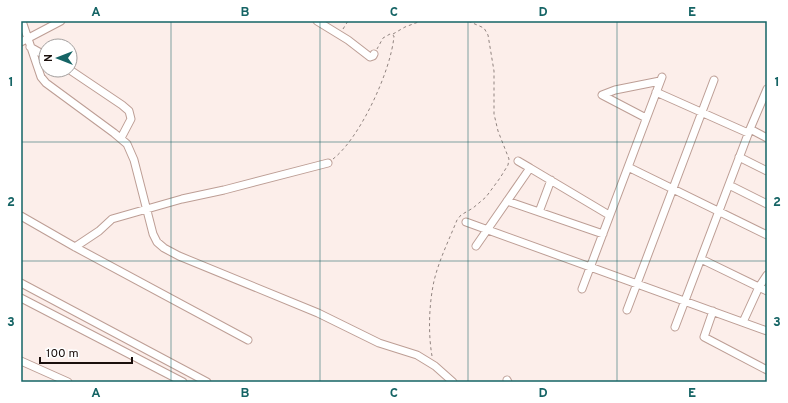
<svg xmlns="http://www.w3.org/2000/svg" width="788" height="403" font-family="Overpass,sans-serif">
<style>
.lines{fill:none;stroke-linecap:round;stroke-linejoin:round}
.street-casing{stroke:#bd9e95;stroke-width:9}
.path{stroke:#918480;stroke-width:1;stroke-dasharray:3 3;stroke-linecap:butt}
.street{stroke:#fff;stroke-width:7}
.grid{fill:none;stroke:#156465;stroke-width:1;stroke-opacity:0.55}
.neatline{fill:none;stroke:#156465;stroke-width:1.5}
.grid-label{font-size:13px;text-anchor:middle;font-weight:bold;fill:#156465}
</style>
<rect width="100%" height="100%" fill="#fceeea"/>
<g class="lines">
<defs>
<path id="street" d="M22,21L41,77L46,83L114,133L127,144L134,160L153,234L157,242L164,248L179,256L318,313L379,343L417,355L435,366L453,382
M317,21L348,40L370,57L373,56L374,54
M21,42L61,21
M30,47L46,56
M70,70L122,105L129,111L131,119L121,138
M656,92L748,133
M646,118L602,95L615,90L660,81
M750,129L767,89
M739,157L767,171
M628,167L767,235
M530,168L609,215
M729,185L767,204
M507,201L603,234
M539,212L551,180
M21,216L75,247L248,340
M466,222L767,331
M476,246L530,168L518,161
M75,247L99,231L112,219L182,199L224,190L328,163
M701,259L767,291
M21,283L207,382
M582,289L662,77
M21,298L183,382
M627,310L714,80
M713,311L704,337L767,370
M743,322L759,287L767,275
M675,327L750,129L767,138
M21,361L68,382
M507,380L508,382"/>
</defs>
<!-- street casing -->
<use href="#street" class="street-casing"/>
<!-- path -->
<path class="path" d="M343,29L348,21
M393,34L405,27L421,21
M333,159C360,138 391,71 394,36L390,34L383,38L377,49
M432,356C428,333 429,304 434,281C439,260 449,240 457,220L461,215L473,208L486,197L500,178L508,165L509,159L498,131L494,114V71L488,35L484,28L468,21"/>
<!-- street -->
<use href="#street" class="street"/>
</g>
<!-- grid -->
<path class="grid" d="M171,21V382M320,21V382M468,21V382M617,21V382M21,142H767M21,261H767"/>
<!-- border -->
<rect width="788" height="403" fill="none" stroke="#ffffff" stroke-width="44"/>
<!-- north arrow -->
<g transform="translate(58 58) rotate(270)"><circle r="19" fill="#ffffff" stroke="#a39f9e"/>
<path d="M0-3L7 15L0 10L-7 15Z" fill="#156465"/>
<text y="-6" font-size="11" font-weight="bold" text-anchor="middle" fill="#1a0f0c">N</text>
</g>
<!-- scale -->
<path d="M40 357v6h92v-6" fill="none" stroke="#1a0f0c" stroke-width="2"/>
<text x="46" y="357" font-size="12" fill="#1a0f0c" stroke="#ffffff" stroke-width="3" paint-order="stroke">100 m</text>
<rect x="22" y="22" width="744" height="359" class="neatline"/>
<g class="grid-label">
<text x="96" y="16">A</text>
<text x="245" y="16">B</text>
<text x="394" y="16">C</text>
<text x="543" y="16">D</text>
<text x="692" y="16">E</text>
<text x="11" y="86">1</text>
<text x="777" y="86">1</text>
<text x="11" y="206">2</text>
<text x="777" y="206">2</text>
<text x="11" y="326">3</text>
<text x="777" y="326">3</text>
<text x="96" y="397">A</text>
<text x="245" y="397">B</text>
<text x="394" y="397">C</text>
<text x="543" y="397">D</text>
<text x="692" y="397">E</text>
</g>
</svg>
